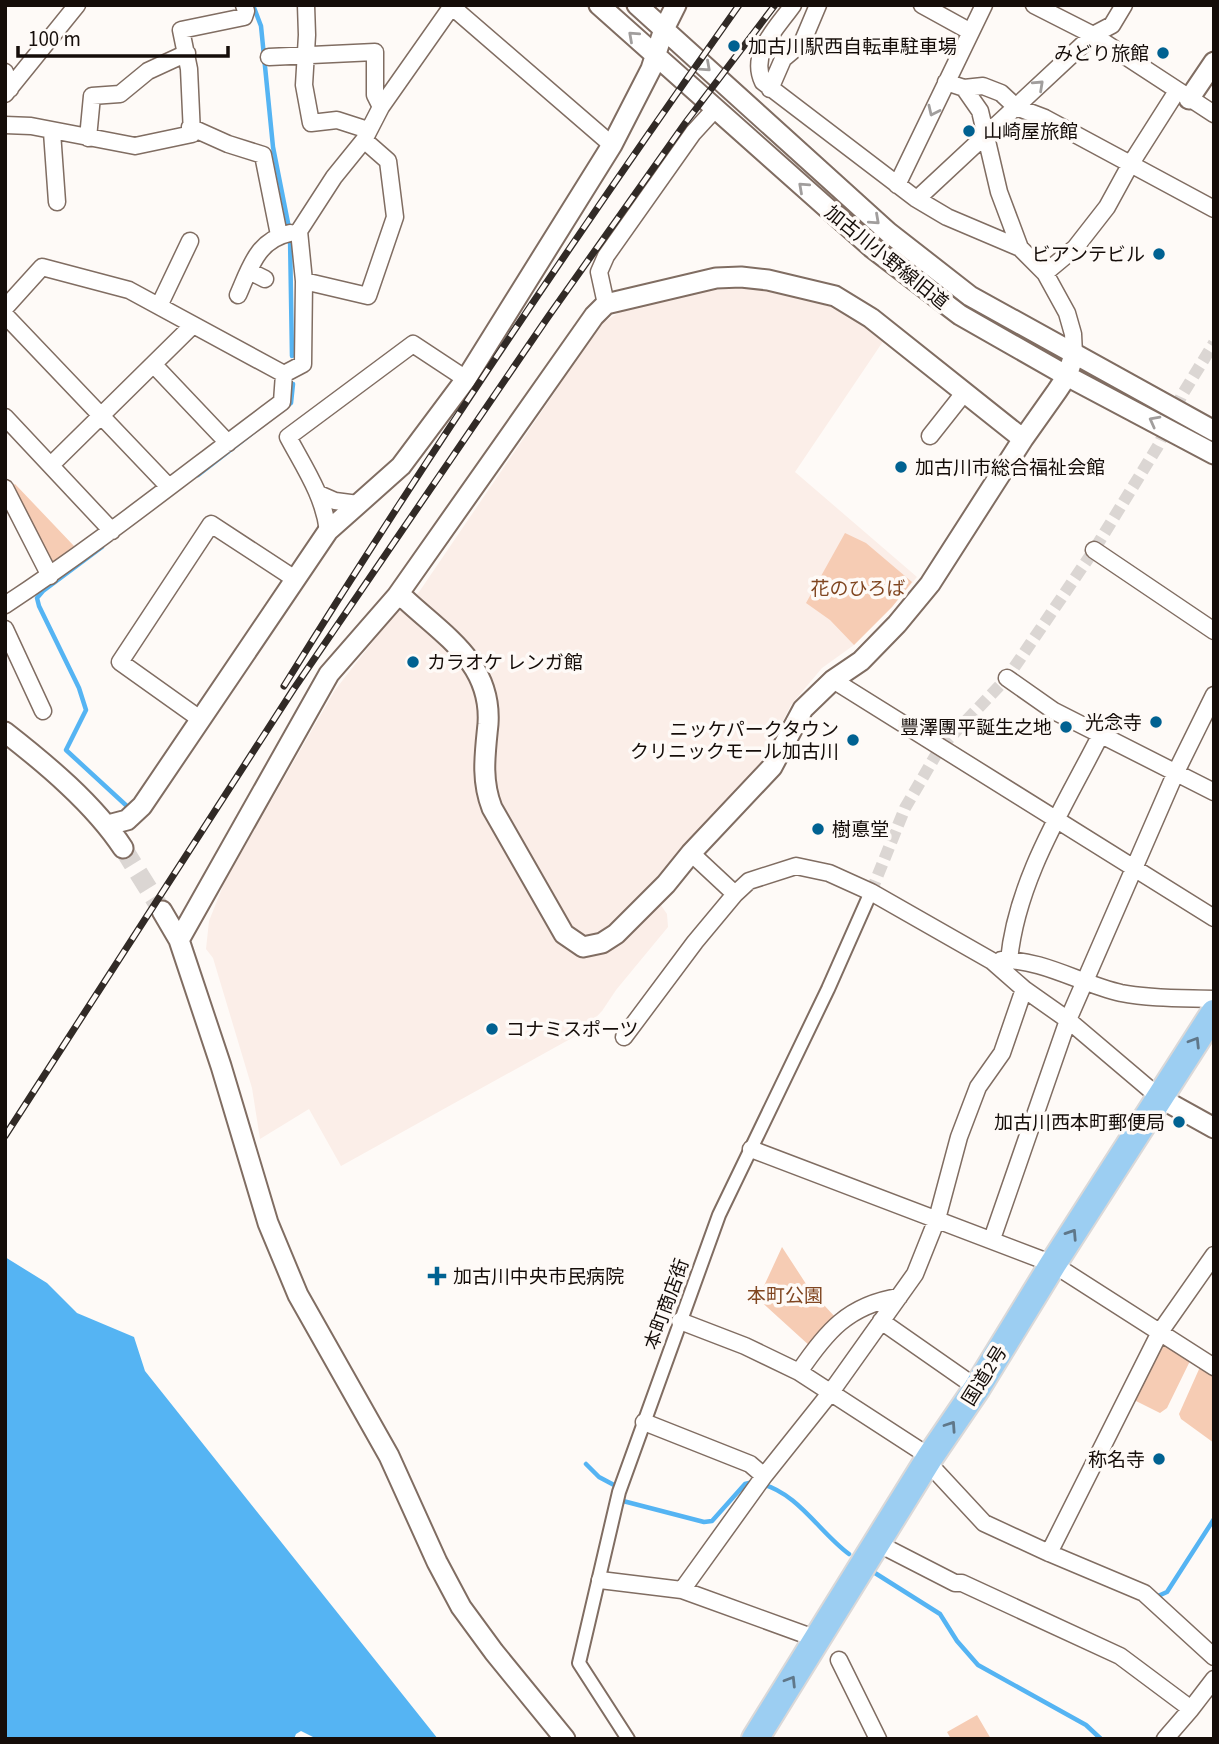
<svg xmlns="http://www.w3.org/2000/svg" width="1219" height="1744" font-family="'Source Sans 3','Noto Sans JP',sans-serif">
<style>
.built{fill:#fbeee8}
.green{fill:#f6ccb4}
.water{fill:#55b4f3}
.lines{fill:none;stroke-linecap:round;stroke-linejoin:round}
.stream{stroke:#55b4f3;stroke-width:4.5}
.pedestrian-tunnel{stroke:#dbd6d3;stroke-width:12;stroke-dasharray:12 6;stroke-linecap:butt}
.tertiary-tunnel{stroke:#dbd6d3;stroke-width:19;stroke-dasharray:19 10;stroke-linecap:butt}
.pedestrian-casing{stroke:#806d62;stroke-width:16}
.minor-casing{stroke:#806d62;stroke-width:19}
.tertiary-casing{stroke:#806d62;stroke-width:23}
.trunk-casing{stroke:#dad8d8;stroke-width:30}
.pedestrian{stroke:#fff;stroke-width:12}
.minor{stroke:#fff;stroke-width:16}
.tertiary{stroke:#fff;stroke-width:19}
.trunk{stroke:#9ccef2;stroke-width:26}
.rail-casing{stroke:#312a26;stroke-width:7}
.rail{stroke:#fefaf7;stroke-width:4.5;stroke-dasharray:13;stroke-linecap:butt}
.oneway{stroke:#a19e9d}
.oneway2{stroke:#5f7789}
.poi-dot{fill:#006191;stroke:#fefaf7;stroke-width:2.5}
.labels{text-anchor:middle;stroke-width:7;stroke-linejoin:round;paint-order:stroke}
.poi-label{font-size:19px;fill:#150d09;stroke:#fefaf7;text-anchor:start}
.street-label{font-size:19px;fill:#150d09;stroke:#fefaf7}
.park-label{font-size:19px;fill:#804621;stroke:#fefaf7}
</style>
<rect width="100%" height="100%" fill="#fefaf7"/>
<!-- built -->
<path class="built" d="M720,286L783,287L840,306L886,337L795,472L917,577L892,607L854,645L822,668L791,705L759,768L649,888L667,914L668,927L616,990L602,1011L581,1033L341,1166L309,1109L260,1139L252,1088L213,958L206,949L209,921L225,881L335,690L389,621L419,592L553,395L597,326L620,312Z"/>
<!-- green -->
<path class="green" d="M15,484L74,546L65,553L67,557L55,567L12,486Z
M845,533L866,543L912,582L892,607L854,645L830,620L806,603Z
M782,1247L810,1290L836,1318L811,1347L758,1299Z
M1166,1346L1190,1361L1167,1408L1160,1413L1134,1400L1160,1348Z
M1200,1367L1214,1375V1443L1181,1419L1179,1414Z
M977,1715L991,1739H951L947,1732Z"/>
<!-- water -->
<path class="water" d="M5,1257L47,1283L77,1313L134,1337L145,1371L438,1739H317L301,1731L296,1734L294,1739H5Z"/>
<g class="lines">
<!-- stream -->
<path class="stream" d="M253,5L261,26L273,147L289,228
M290,237L292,356
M198,475L291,403L293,384
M102,547L43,591L37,598L39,606L79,688L86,710L66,750L129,808
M586,1464L599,1477L614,1485
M761,1484C798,1493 820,1533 849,1554
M623,1501L704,1522L712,1521L745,1484L753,1482
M875,1573L940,1614L957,1641L978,1665L1086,1725L1101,1739
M1158,1596L1167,1592L1214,1519"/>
<!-- pedestrian-tunnel -->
<path class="pedestrian-tunnel" d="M871,892L905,808L940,748L1007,678L1094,550L1158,446L1182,395L1214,343"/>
<!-- tertiary-tunnel -->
<path class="tertiary-tunnel" d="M123,848L162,911"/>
<defs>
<path id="pedestrian" d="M628,1739L579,1663L619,1492L719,1215L828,989L871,892"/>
<path id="minor" d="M306,5L307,35L304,85L311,123L337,120L368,130
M450,5L612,145
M793,5C777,28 749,53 763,82L915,198L947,217L1020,248L1045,273L1067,313L1073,334L1074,355
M922,5L971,32
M1034,5L1093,35L1214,114
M269,57L375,52V95L381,107
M5,72L10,89
M946,82L964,88L983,86L1001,93L1016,107L1045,118L1214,209
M964,88L980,111L999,192L1020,248
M770,89L783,59L802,43L818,5
M5,94L77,5
M5,125L31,126L135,146L192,134L189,69L181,30L244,17L246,11L244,5
M190,127L228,144L263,155L279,235
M52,132L57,202
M88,138L92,96L120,94L148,71L187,53
M897,185L984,5
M917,199L1093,35L1112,25L1124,5
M249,271L265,279
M1045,273L1075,248L1107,207L1130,165L1177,91
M304,281L368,296L395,217L388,161L364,140
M238,295C250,268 257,240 290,233
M606,304L599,272L606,256L693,133L715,109
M159,306L190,241
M5,308L42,267L129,290L284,374
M5,315L169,487
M154,365L228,443
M284,374L303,364L304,281L299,231L334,177L364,140L381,107L452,6
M5,417L112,531
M930,436L964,393
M51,465L193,325
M5,488L50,576
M319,494L335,501L358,504
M328,531C324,496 304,467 288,437L413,344L466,379
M1094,550L1214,631
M5,605C101,542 190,470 282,402L284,374
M5,629L43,711
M1007,678L1054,711L1214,792
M833,680L1214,918
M200,719L120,662L211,524L295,579
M691,853L735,894
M1001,960C1042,959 1081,984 1121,993C1151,999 1184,998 1214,999
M1009,960C1017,879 1064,807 1100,736
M624,1037L695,942L735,894L749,881L796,866L829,873L871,892L992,961L1024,989L1068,1020L1160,1098
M751,1149L1053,1264L1214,1367
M992,1239L1068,1020L1176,772L1214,695
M680,1321L745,1346L799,1372L930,1457L932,1467L984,1523L1049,1553L1144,1593L1214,1657
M881,1321L977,1388
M799,1372C826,1332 848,1305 899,1297
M644,1422L750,1464L764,1476
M877,1543L955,1583H962L1120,1656L1191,1709
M1049,1553L1160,1332L1214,1255
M600,1580L682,1590L817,1639
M682,1590L764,1476L831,1392L915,1274L937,1219L959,1137L978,1087L1002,1053L1024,989
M839,1660L878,1739
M1165,1739L1191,1709L1214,1679"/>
<path id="tertiary" d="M599,5L871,247L960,315L1067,376L1214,454
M637,5L888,232L970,296L1214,431
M1189,99L1214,62
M397,596L406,600C445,636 492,664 488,724C485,754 481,780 492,808L564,934L583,947L602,943L616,934L666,884L691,853L772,767L803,709L833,680L861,661L897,624L930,584L1023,439L1057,391L1067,376L1074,355
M5,732C46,764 94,804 123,848
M108,825L127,820L142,806L328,531L401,466L466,379L612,145L651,69L664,29L676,5
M162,911L179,940L221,1066L268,1223L298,1295L389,1456L437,1562L461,1607L494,1652L565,1739
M179,940L329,674L397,596L594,316L606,304L716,278L741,277L768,280L835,296L871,318L1023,439
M1160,1098L1214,1128"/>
<path id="trunk" d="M755,1739L930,1457L977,1388L1053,1264L1214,1013"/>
</defs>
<!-- pedestrian casing -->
<use href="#pedestrian" class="pedestrian-casing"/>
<!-- minor casing -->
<use href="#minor" class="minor-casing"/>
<!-- tertiary casing -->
<use href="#tertiary" class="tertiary-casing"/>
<!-- trunk casing -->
<use href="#trunk" class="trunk-casing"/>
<!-- pedestrian -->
<use href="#pedestrian" class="pedestrian"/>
<!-- minor -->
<use href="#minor" class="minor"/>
<!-- tertiary -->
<use href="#tertiary" class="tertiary"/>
<!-- trunk -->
<use href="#trunk" class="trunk"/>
<defs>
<path id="rail" d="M284,686C428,454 581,228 739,5
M5,1136L293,690L548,317L686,122L775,5"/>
</defs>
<!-- rail casing -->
<use href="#rail" class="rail-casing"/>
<!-- rail -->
<use href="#rail" class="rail"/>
</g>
<!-- one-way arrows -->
<defs><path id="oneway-chevron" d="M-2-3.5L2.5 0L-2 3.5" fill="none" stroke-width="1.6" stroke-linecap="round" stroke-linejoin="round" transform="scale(1.75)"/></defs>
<g class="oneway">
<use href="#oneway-chevron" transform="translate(633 36) rotate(-138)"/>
<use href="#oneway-chevron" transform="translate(706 67) rotate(42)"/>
<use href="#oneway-chevron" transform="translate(1039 85) rotate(-43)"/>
<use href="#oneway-chevron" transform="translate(933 111) rotate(115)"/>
<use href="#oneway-chevron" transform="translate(803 187) rotate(-138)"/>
<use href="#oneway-chevron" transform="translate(875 220) rotate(42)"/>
<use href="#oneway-chevron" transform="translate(1154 421) rotate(-152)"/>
</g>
<g class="oneway2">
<use href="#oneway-chevron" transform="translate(1195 1042) rotate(-58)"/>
<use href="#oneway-chevron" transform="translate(1072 1234) rotate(-57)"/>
<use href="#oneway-chevron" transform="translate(951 1426) rotate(-56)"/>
<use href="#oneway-chevron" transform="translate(791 1681) rotate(-58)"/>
</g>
<!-- markers -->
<g class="poi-dot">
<circle cx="734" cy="46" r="7"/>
<circle cx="1163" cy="53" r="7"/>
<circle cx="969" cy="131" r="7"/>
<circle cx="1159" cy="254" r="7"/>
<circle cx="901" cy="467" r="7"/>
<circle cx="413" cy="662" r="7"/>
<circle cx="1156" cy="722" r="7"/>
<circle cx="1066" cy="727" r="7"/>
<circle cx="853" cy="740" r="7"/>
<circle cx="818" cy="829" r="7"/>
<circle cx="492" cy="1029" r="7"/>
<circle cx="1179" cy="1122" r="7"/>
<path d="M433.5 1265.5h7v7h7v7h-7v7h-7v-7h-7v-7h7z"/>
<circle cx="1159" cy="1459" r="7"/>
</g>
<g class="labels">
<!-- poi labels -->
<g class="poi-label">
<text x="748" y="53">加古川駅西自転車駐車場</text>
<text x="1149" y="60" text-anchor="end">みどり旅館</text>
<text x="983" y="138">山崎屋旅館</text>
<text x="1145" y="261" text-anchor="end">ビアンテビル</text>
<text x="915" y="474">加古川市総合福祉会館</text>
<text x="427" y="669">カラオケ レンガ館</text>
<text x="1142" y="729" text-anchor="end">光念寺</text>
<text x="1052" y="734" text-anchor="end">豐澤團平誕生之地</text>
<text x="839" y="736" text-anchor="end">ニッケパークタウン<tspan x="839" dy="22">クリニックモール加古川</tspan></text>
<text x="832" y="836">樹悳堂</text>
<text x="506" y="1036">コナミスポーツ</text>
<text x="1165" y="1129" text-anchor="end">加古川西本町郵便局</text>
<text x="453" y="1283">加古川中央市民病院</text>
<text x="1145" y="1466" text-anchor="end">称名寺</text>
</g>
<!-- street labels -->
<g class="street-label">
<text transform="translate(887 257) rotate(39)" y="7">加古川小野線旧道</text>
<text transform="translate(666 1304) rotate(-70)" y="7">本町商店街</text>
<text transform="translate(984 1375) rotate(-58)" y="7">国道2号</text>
</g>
<!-- park labels -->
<g class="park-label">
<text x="858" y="595">花のひろば</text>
<text x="785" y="1302">本町公園</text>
</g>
</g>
<!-- border -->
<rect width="1219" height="1744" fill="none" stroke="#150d09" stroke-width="14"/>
<!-- scale -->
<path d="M18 46v10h210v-10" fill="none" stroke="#150d09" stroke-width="3.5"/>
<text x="28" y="46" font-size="21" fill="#150d09" stroke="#fefaf7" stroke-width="5" paint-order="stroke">100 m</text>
</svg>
